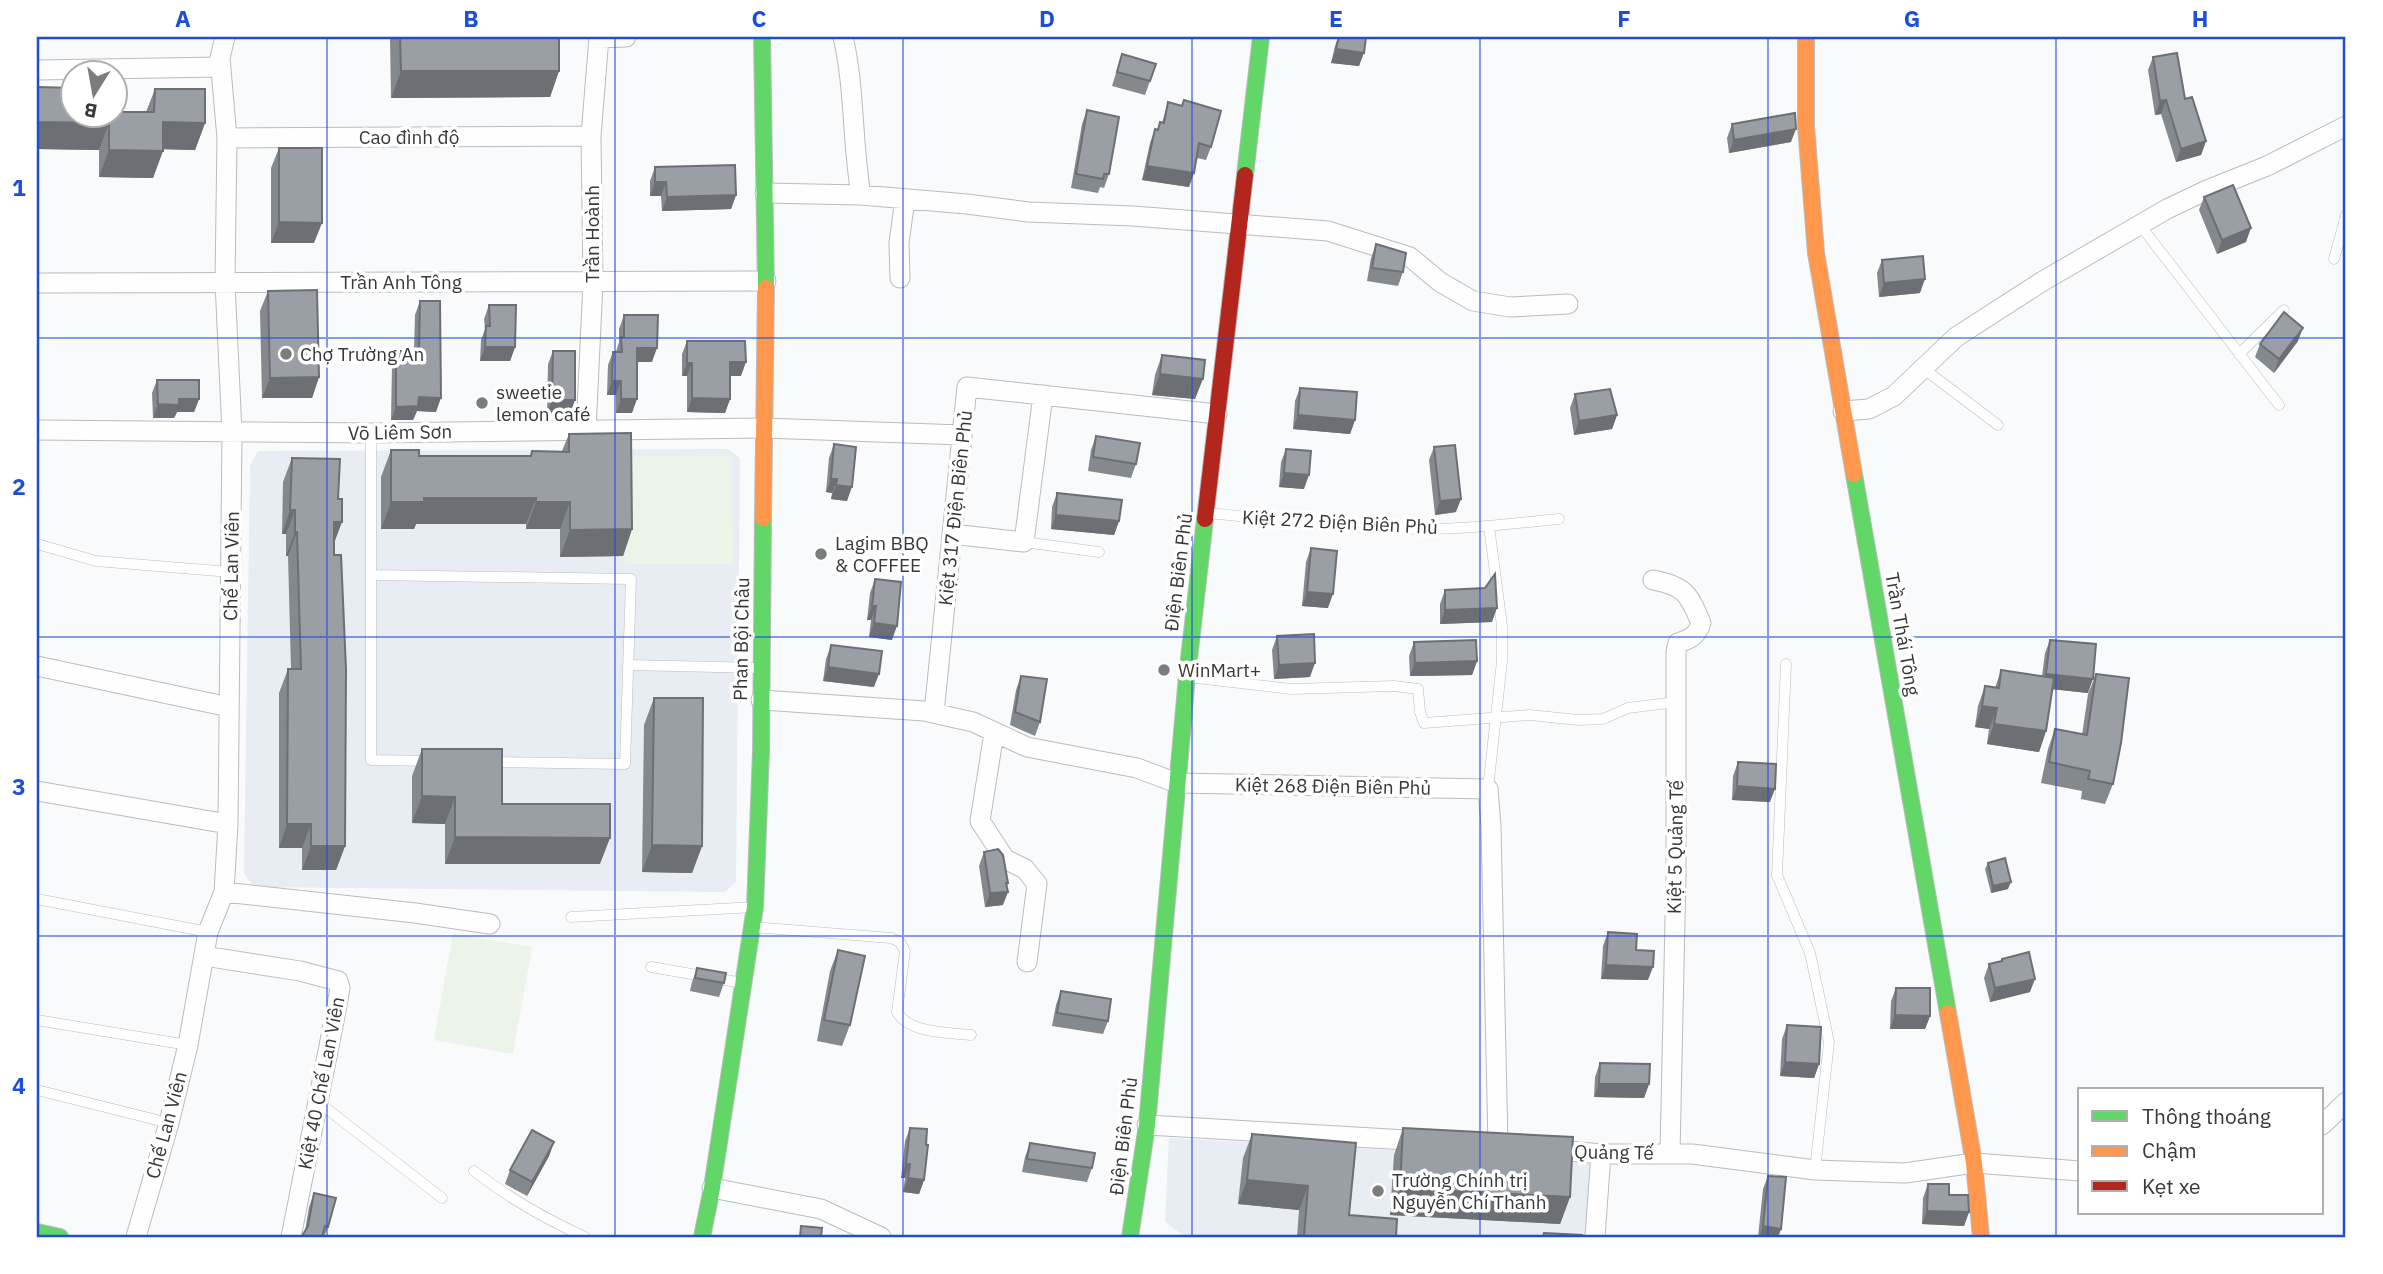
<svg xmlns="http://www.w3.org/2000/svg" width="2383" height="1274" font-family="'IBM Plex Sans',sans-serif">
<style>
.built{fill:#e8ecf3}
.green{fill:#ecf4e9}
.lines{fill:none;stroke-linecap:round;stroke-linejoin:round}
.lane-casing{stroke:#babcbe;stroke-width:11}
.street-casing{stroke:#babcbe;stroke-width:21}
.fast-casing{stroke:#babcbe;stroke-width:18}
.slow-casing{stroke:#babcbe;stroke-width:18}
.jam-casing{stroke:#babcbe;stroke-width:18}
.lane{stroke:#fefeff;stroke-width:10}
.street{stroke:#fefeff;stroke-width:19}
.fast{stroke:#63d668;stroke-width:16}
.slow{stroke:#ff974d;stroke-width:16}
.jam{stroke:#b3261e;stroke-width:16}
.wall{fill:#84898e}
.shaded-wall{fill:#6c6f74}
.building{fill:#9a9fa5;stroke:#6c6f74;stroke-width:2}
.grid{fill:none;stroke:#1d4ed8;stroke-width:2;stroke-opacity:0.55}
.poi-dot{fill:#7a7c7d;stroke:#fff;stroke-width:2.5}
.labels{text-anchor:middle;stroke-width:7;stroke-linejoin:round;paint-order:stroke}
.street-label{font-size:19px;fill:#363839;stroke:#fff}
.poi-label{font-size:19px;fill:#363839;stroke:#fff;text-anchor:start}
.neatline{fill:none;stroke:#1d4ed8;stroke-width:2.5}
.grid-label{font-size:23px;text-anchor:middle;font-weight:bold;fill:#1d4ed8}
</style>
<rect width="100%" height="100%" fill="#f8fafc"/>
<!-- built -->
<path class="built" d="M728,449L740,458L736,882L725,892L254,887L244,873L250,465L258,451Z
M1169,1138L1591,1161L1586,1237H1185L1165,1222Z"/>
<!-- green -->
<path class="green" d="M624,456H732L733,564H625Z
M453,933L532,947L513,1054L434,1040Z"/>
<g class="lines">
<defs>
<path id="lane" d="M2140,225L2279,405
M2334,259L2346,215
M2239,354L2284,310
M1924,369L1998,425
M371,433V575L631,579L625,764L491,762
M1207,513C1281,520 1356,529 1431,529C1473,529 1516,523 1559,519
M1024,542L1099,552
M37,544L96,561L230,572
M371,575V760L431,761
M1786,664L1777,875L1810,953L1829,1042L1815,1170
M628,665L761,668
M1188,677L1291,689L1394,686L1418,689L1420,712L1424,723L1530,715L1578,720L1603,719L1628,708L1676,702
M1488,789L1502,661V626L1489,526
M37,899L208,932
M571,917L755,907
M753,927L891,938L900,942L905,951L897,1012C910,1034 947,1032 971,1035
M651,967L743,983
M37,1020L188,1045
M37,1090L169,1123
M318,1102L442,1198
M474,1171C510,1199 543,1218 585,1237"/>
<path id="street" d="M843,37C855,88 852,143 861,195
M599,38L626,37
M37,70L221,67
M227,138L591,136
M765,193L861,195L967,204L1028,212L1133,216L1328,231L1410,257L1440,282L1473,301L1510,307L1568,304
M900,278L899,243L905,199
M37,283L766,281
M1843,411L1869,409L1894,396L1956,337L2043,281L2167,209L2207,190L2267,166L2346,126
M37,430L371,433L764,428L962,435
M586,430L593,282L591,136L599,37
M952,534L1024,542L1043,395
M1653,580C1686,586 1689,595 1701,623C1697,636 1690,639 1678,643L1676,652V874L1670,1153
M37,666L229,707
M761,700L924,711L973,722L1027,747L1137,768L1177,783L1488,789L1491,826L1498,1145
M934,713L967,387L1217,414
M994,733L980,821L1005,859L1025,869L1037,884L1027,962
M37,791L228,824
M224,892L415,913L490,924
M204,956L300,971L338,981L340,988L334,1021L291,1237
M1147,1125L1424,1141
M2322,1125L2346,1102
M1548,1149L1601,1154H1692L1815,1170L1905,1173L1974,1163L2080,1171
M712,1188L821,1209L881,1237
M136,1237L169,1123L188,1045L208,932L224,892L228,824L232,433L225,282L227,138L220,58L225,37
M1595,1237L1601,1154"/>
<path id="fast" d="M762,37L766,288
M1245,175L1261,37
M1854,474L1948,1013
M37,1232L60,1237
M702,1237L712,1188L755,907L761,751L763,518
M1130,1237L1147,1125L1187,676L1205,519"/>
<path id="slow" d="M1806,37V126L1816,253L1854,474
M763,518L766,288
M1948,1013L1974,1163L1981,1237"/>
<path id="jam" d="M1205,519L1245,175"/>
</defs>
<!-- lane casing -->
<use href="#lane" class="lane-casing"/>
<!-- street casing -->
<use href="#street" class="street-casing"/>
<!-- fast casing -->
<use href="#fast" class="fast-casing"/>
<!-- slow casing -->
<use href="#slow" class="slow-casing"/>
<!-- jam casing -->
<use href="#jam" class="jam-casing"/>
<!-- lane -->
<use href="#lane" class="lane"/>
<!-- street -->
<use href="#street" class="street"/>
<!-- fast -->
<use href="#fast" class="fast"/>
<!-- slow -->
<use href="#slow" class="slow"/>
<!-- jam -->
<use href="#jam" class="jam"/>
</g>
<!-- wall -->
<path class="wall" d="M390,37H559V71L550,97L391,98Z
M1338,37H1366L1359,66L1331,63L1335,46Z
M1122,54L1156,64L1145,95L1112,86Z
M2153,57L2185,99L2206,141L2201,155L2176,162L2161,114L2155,115L2148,70Z
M155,89L205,123L195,150L163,149L153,178L99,177V150L37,149L121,112H146Z
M1184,100L1211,147L1206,160L1197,158L1189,187L1142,180L1150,143L1155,129L1157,130L1160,122L1162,123L1168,102L1182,106Z
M1087,110L1109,174L1104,188L1100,187L1098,193L1071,188L1082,124Z
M1732,124L1791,142L1729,153L1727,138Z
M279,148L314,243H271V168Z
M655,167L736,195L731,209L662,211L661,196H650V181Z
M2204,197L2246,242L2217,254L2199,210Z
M1376,244L1403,272L1398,286L1367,281L1371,258Z
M1882,260L1920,293L1879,297L1877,273Z
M268,291L319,377L312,398H262L260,311Z
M420,301L436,412L417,411L413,420H391L392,364L396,351H414L415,315Z
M489,305L515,347L510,361H480L481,340L485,329L484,319Z
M624,315L652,362H637L632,413H616V395H607L608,365L613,352H616L619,342V329Z
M687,341L741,376H730V399L725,413L687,412V376H682V354Z
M2298,341L2274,373L2255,357L2260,344Z
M553,351L570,414H547L548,364Z
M1162,355L1195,399L1152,395L1155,375Z
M157,380L199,399L194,412H177L174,418H153L152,393Z
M1300,388L1355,420L1350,434L1293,429L1295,401Z
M1575,394L1617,415L1612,429L1574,435L1570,408Z
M569,434L632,529L623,556L560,557V529H526V524H416L414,529H381V477L391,450L419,456H530L532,451H562Z
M1096,436L1136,464L1131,478L1088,471L1091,450Z
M834,444L847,501L831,499L832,493L826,492L829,458Z
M1434,447L1456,512L1435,515L1429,460Z
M1286,449L1304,489L1279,487L1281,462Z
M292,458L334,544L345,846L336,870H302V848H279V693L288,669H291L288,556H286V534H282L283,482Z
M1057,493L1119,521L1114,535L1051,529L1052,507Z
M1311,548L1328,608L1302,606L1306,562Z
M875,579L892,640L869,637L871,620H867L870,593Z
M1445,590L1492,622L1440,624V604Z
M1277,636L1310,677L1274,679L1272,650Z
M2050,640L2088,693L2052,689L2046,731L2039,752L1987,744L1989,729L1975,727L1978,706L1985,686L1995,688L2001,670L2042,676L2045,653Z
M1414,642L1477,661L1472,675L1410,676L1409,656Z
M831,645L874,687L823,681L826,659Z
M2096,674L2113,784L2105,804L2081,799L2082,791L2041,783L2048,749L2055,729L2082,735L2088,694Z
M1021,676L1040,722L1035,736L1010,725L1016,690Z
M654,698L702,846L692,873L642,872L644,725Z
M422,749L502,804L600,864H445V824L412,823V776Z
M1738,762L1770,802L1732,800L1733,776Z
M984,852L1003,905L985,907L979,866Z
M1988,863L2008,889L1991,893L1985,869Z
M1608,932L1636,950L1648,980L1601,979L1603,946Z
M838,950L850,1025L842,1046L817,1041L830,971Z
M2002,959L2030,992L1990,1002L1984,978L1989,964L2001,962Z
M697,968L724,983L719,997L690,991L692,982Z
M1896,988L1930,1016L1925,1029H1890L1891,1001Z
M1061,991L1108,1021L1103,1034L1052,1026L1056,1005Z
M1787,1025L1819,1064L1814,1078L1780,1076L1782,1039Z
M1600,1063L1649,1084L1644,1098L1594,1097L1595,1077Z
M910,1128L926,1145L924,1180L919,1194L903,1192L905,1178H901L905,1141Z
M1403,1128L1570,1197L1560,1224L1390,1215L1394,1155Z
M1252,1134L1349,1215L1396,1237H1297L1299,1210L1238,1204L1243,1158Z
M554,1142L549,1156L527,1196L505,1184L510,1170Z
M1030,1143L1092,1168L1087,1182L1022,1172L1025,1157Z
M1768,1176L1781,1229L1778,1237H1758L1763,1189Z
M1928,1184L1949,1195L1969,1212L1964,1226L1922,1224L1923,1198Z
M314,1193L328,1227L324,1237H302L305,1231L309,1207Z"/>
<!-- shaded-wall -->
<path class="shaded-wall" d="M1336,49L1364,53L1359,66L1331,63Z
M401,71H559L550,97L391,98Z
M2166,100L2161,114L2155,115L2160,101Z
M37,122L109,123L99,150L37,149Z
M163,122L205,123L195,150L153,149Z
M1796,129L1791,142L1729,153L1734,140Z
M2206,141L2201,155L2176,162L2181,149Z
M109,150L163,151L153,178L99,177Z
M1147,166L1194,173L1189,187L1142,180Z
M655,182H666L661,196H650Z
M736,195L731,209L662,211L667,197Z
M279,222L322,223L314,243H271Z
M2251,228L2246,242L2217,254L2222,240Z
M1925,279L1920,293L1879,297L1884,283Z
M2303,328L2298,341L2274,373L2279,359Z
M485,347H515L510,361H480Z
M637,348H657L652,362H632Z
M730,362H746L741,376H725Z
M687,363H692L687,376H682Z
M1160,374L1203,379L1195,399L1152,395Z
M319,377L312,398H262L270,378Z
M612,381H621L616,395H607Z
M419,397L441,398L436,412L417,411L413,420H391L396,407Z
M692,398L730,399L725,413L687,412Z
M179,399H199L194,412H177L174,418H153L158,404Z
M621,399H637L632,413H616Z
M552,400H575L570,414H547Z
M1298,415L1355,420L1350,434L1293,429Z
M1617,415L1612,429L1574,435L1579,421Z
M1284,473L1309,475L1304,489L1279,487Z
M831,479H837L832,493L826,492Z
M836,485L852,487L847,501L831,499Z
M424,498H536L526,524H416L414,529H381L391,502Z
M1461,499L1456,512L1435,515L1440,501Z
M536,502H570L560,529H526Z
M290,510H295L286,534H282Z
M1056,515L1119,521L1114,535L1051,529Z
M334,522H342L333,546Z
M632,529L623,556L560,557L570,530Z
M295,532H297L288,556H286Z
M1307,592L1333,594L1328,608L1302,606Z
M872,606H876L871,620H867Z
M1497,608L1492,622L1440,624L1445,610Z
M874,623L897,626L892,640L869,637Z
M1477,661L1472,675L1410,676L1415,663Z
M1315,663L1310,677L1274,679L1279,665Z
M828,667L879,674L874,687L823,681Z
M2046,674L2093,679L2088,693L2041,688Z
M1982,706L1997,708L1989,729L1975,727Z
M1994,724L2046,731L2039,752L1987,744Z
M1737,786L1775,789L1770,802L1732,800Z
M422,796L455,797L445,824L412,823Z
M287,824H311L302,848H279Z
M455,837L610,838L600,864H445Z
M652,845L702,846L692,873L642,872Z
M311,846H345L336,870H302Z
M2011,882L2008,889L1991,893L1993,886Z
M1006,883H1008L1005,892H1008L1003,905L985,907L990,893Z
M1606,965L1653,967L1648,980L1601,979Z
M2035,979L2030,992L1990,1002L1995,988Z
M1895,1015L1930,1016L1925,1029H1890Z
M1785,1062L1819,1064L1814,1078L1780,1076Z
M1599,1084H1649L1644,1098L1594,1097Z
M554,1142L549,1156L527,1196L532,1182Z
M906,1164H910L905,1178H901Z
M908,1178L924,1180L919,1194L903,1192Z
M1247,1180L1308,1186L1299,1210L1238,1204Z
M1400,1188L1570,1197L1560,1224L1390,1215Z
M1927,1211L1969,1212L1964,1226L1922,1224Z
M1763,1226L1781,1229L1778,1237H1759Z"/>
<!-- building -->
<path class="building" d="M400,37H559V71H401Z
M1339,37H1366L1364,53L1336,49Z
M2177,53L2185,99L2192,97L2206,141L2181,149L2166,100L2160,101L2153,57Z
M1122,54L1156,64L1150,81L1117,72Z
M37,87L74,88V116H116V88H121V112H154L155,89H205V123L163,122V151L109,150V123L37,122Z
M1184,100L1221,111L1211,147L1199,143L1194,173L1147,166L1155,129L1158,130L1160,122L1164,123L1168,102L1182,106Z
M1087,110L1119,117L1109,174H1104L1103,179L1076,174Z
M1795,113L1796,129L1734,140L1732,124Z
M279,148H322V223L279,222Z
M735,165L736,195L667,197L666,182H655V167Z
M2233,185L2251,228L2222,240L2204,197Z
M1376,244L1406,253L1403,272L1372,268Z
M1923,256L1925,279L1884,283L1882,260Z
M317,290L319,377L270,378L268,291Z
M420,301H440L441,398L419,397L418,406L396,407V351H419Z
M489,305H516L515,347H485L486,326H490Z
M2284,312L2303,328L2279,359L2260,344Z
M624,315H658L657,348H637V399H621V381H612L613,352H622L621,337H624Z
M687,341H745L746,362H730V399L692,398V363H687Z
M553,351H575V400H552Z
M1162,355L1205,360L1203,379L1160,374Z
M157,380H199V399H179V405L158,404Z
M1300,388L1357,392L1355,420L1298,415Z
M1610,389L1617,415L1579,421L1575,394Z
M631,433L632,529L570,530V502H536V498H424V502H391V450H419V456H531L532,451L569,452V434Z
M1096,436L1140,443L1136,464L1093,457Z
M834,444L856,447L852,487L836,485L837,479H831Z
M1455,445L1461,499L1440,501L1434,447Z
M1286,449L1311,451L1309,475L1284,473Z
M292,458L340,459L338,499H342V522H334V555H341L346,669L345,846H311V824H287L288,669H301L297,532H295V510H290Z
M1057,493L1122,500L1119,521L1056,515Z
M1311,548L1337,551L1333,594L1307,592Z
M1495,574L1497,608L1445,610V590L1485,588Z
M875,579L901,582L897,626L874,623L876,606H872Z
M1314,634L1315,663L1279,665L1277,636Z
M1476,640L1477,661L1415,663L1414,642Z
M2050,640L2096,644L2093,679L2046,674Z
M831,645L882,651L879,674L828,667Z
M2001,670L2054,678L2046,731L1994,724L1997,708L1982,706L1985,686L1999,688Z
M2096,674L2129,678L2121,743L2113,784L2088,779L2090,771L2049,762L2055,729L2087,735Z
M1021,676L1047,679L1040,722L1015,712Z
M654,698H703L702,846L652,845Z
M422,749H502V804H610V838L455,837V797L422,796Z
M1738,762L1776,764L1775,789L1737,786Z
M998,849L1003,855L1008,883H1006L1008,892L990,893L984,852Z
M2005,858L2011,882L1993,886L1988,863Z
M1608,932L1637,934L1636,950L1654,951L1653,967L1606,965Z
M838,950L865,956L850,1025L824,1020Z
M2029,952L2035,979L1995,988L1989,964L2002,961V959Z
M697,968L726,973L724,983L695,978Z
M1896,988H1930V1016L1895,1015Z
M1061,991L1111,999L1108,1021L1057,1013Z
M1787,1025L1821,1027L1819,1064L1785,1062Z
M1600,1063L1650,1064L1649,1084H1599Z
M910,1128L927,1129L926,1145H928L924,1180L908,1178L910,1164H906Z
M1403,1128L1573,1137L1570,1197L1400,1188Z
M532,1130L554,1142L532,1182L510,1170Z
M1252,1134L1356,1143L1349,1215L1397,1219L1396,1237H1304L1308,1186L1247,1180Z
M1030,1143L1095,1153L1092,1168L1027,1159Z
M1768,1176L1786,1177L1781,1229L1763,1226Z
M1928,1184H1949V1195H1968L1969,1212L1927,1211Z
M314,1193L336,1198L328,1227L325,1226L322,1237H307L302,1236L308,1226Z
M801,1226L822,1228L821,1237H800Z
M1544,1233L1582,1235V1237H1543Z"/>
<!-- grid -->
<path class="grid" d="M327,37V1237M615,37V1237M903,37V1237M1192,37V1237M1480,37V1237M1768,37V1237M2056,37V1237M37,338H2346M37,637H2346M37,936H2346"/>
<!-- markers -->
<g class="poi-dot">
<circle cx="286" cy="354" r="7"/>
<circle cx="482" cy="403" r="7"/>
<circle cx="821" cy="554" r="7"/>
<circle cx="1164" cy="670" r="7"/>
<circle cx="1378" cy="1191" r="7"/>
</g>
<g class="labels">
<!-- street labels -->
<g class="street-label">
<text x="409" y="144">Cao đình độ</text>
<text transform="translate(592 234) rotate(-90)" y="7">Trần Hoành</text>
<text x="401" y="289">Trần Anh Tông</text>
<text transform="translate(400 432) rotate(-1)" y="7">Võ Liêm Sơn</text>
<text transform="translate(955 508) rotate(-84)" y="7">Kiệt 317 Điện Biên Phủ</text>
<text transform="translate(1340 522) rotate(3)" y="7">Kiệt 272 Điện Biên Phủ</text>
<text transform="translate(231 566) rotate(-89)" y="7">Chế Lan Viên</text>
<text transform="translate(1178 572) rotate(-83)" y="7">Điện Biên Phủ</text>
<text transform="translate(1903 634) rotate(80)" y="7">Trần Thái Tông</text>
<text transform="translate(741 639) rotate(-89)" y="7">Phan Bội Châu</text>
<text transform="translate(1333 786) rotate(1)" y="7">Kiệt 268 Điện Biên Phủ</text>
<text transform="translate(1675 847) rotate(-89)" y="7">Kiệt 5 Quảng Tế</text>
<text transform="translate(321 1083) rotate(-79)" y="7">Kiệt 40 Chế Lan Viên</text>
<text transform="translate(166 1125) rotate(-75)" y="7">Chế Lan Viên</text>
<text transform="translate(1123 1136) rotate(-83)" y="7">Điện Biên Phủ</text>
<text transform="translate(1614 1152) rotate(1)" y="7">Quảng Tế</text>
</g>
<!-- poi labels -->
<g class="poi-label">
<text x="300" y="361">Chợ Trường An</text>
<text x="496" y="399">sweetie<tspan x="496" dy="22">lemon café</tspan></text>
<text x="835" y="550">Lagim BBQ<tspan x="835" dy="22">&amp; COFFEE</tspan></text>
<text x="1178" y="677">WinMart+</text>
<text x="1392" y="1187">Trường Chính trị<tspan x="1392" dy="22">Nguyễn Chí Thanh</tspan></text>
</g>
</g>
<!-- border -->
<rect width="2383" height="1274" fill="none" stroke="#ffffff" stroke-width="77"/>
<!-- legend -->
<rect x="2078" y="1088" width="245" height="126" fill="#ffffff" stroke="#afafb0" stroke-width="2"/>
<rect x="2092" y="1111" width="35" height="10" fill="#63d668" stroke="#afafb0" stroke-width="2"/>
<text x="2142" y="1124" font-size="21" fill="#363839">Thông thoáng</text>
<rect x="2092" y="1146" width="35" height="10" fill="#ff974d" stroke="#afafb0" stroke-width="2"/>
<text x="2142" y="1158" font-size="21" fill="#363839">Chậm</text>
<rect x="2092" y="1181" width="35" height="10" fill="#b3261e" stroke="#afafb0" stroke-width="2"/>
<text x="2142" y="1194" font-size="21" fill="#363839">Kẹt xe</text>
<!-- north arrow -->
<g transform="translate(94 94) rotate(191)"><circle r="33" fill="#ffffff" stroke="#afafb0" stroke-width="2"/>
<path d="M0-5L12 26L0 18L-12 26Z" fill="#7a7c7d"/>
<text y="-10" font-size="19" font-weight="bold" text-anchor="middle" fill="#363839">B</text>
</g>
<rect x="38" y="38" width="2306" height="1198" class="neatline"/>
<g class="grid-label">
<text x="183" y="27">A</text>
<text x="471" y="27">B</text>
<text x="759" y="27">C</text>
<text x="1047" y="27">D</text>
<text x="1336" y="27">E</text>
<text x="1624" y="27">F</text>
<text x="1912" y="27">G</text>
<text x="2200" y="27">H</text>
<text x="19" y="196">1</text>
<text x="19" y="495">2</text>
<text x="19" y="795">3</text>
<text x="19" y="1094">4</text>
</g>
</svg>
